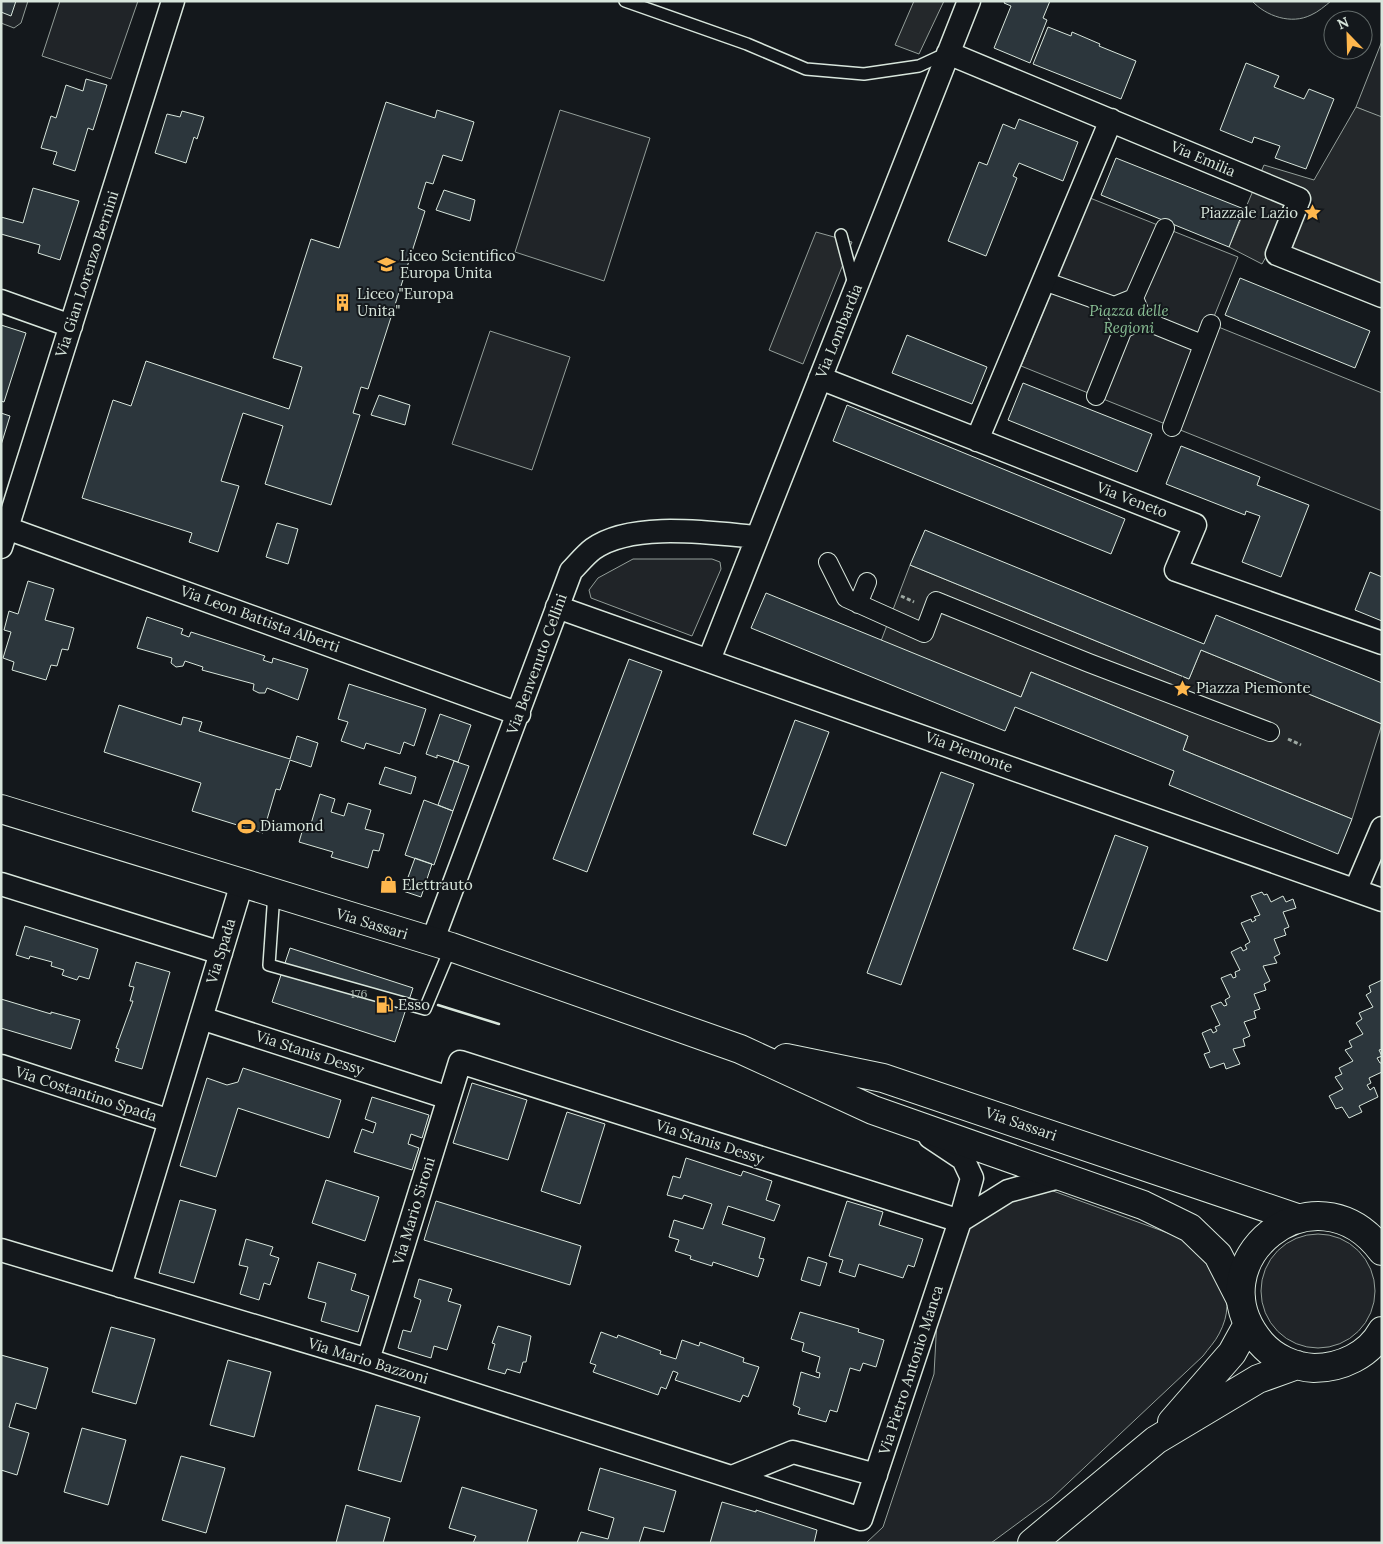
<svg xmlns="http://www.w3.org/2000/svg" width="1383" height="1544" font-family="Lora,serif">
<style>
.green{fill:#202428;stroke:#939e99}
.parking{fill:#24282b;stroke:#939e99}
.building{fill:#2c363c;stroke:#d8e6dc}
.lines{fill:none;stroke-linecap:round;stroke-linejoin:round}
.service-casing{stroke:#d8e6dc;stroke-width:14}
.pedestrian-casing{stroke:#d8e6dc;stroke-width:20}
.minor-casing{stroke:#d8e6dc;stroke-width:25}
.tertiary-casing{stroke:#d8e6dc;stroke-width:30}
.secondary-casing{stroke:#d8e6dc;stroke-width:30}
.path{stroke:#9da8a2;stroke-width:3;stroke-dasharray:4 2.5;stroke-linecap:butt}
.service{stroke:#14181c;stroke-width:11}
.pedestrian{stroke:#14181c;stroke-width:18}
.minor{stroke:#14181c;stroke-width:22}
.tertiary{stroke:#14181c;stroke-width:28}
.secondary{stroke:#14181c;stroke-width:28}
.wall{stroke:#d8e6dc;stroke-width:2.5}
.labels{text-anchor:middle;stroke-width:4;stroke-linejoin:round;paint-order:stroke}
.number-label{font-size:12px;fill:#adbab4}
.street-label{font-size:15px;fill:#d8e6dc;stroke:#14181c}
.poi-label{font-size:15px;fill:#d8e6dc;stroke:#14181c;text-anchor:start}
.park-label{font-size:15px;font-style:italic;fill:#8ac095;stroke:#14181c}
</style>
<rect width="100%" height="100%" fill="#14181c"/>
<!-- green -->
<path class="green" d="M1,1H28L21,23L14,28L1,23Z
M60,1H138L111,79L42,56Z
M1252,1H1331C1325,6 1318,12 1311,15C1291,25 1266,16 1252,1Z
M1382,41V118L1356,107Z
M560,110L650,138L604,281L515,252Z
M1090,198L1238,257L1211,324L1382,393V511L1021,366Z
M490,331L570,357L532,470L452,444Z
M633,559H712L720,562L721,569L692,636L591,598L589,590L598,578Z
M1034,1184L1187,1240C1216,1265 1240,1295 1219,1334C1215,1342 1208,1349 1203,1356L1052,1498L991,1543H866L883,1527L934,1374L939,1283L960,1221Z
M1261 1291a57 57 0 1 1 114 0a57 57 0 1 1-114 0Z"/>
<!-- parking -->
<path class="parking" d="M914,1H944L919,54L895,45Z
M1356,107L1382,117V289L1272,246L1262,264L1229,247L1264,165L1314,180Z
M816,232L852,242L803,364L769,350Z
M910,565L1189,679L1201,650L1382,724L1352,819L1183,750L1188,736L1031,672L1021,697L881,641Z"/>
<!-- building -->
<path class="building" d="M1,1H16L11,16L1,12Z
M1005,1H1050L1043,18L1047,20L1030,63L994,48L1011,6L1004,3Z
M1048,27L1071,36L1072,32L1100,44L1099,46L1136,61L1121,99L1033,64Z
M1246,63L1279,76L1274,87L1304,99L1309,89L1334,99L1306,169L1275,158L1280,146L1254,137L1252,143L1220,130Z
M86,79L107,85L93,130L88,128L75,171L53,164L57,152L41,148L51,116L56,118L66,85L83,91Z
M386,102L435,118L437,110L474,122L462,161L443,155L433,184L426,182L418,208L425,211L368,389L361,387L353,413L360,415L331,505L265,484L283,426L243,413L221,481L239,486L218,552L189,542L192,533L82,498L113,400L131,406L146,361L289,409L302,367L273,358L311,239L339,248Z
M182,111L204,117L197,139L194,137L186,163L155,153L167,114L180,117Z
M1019,119L1078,142L1063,181L1019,163L1013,176L1017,178L986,256L948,241L979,162L987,165L1003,124L1015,129Z
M1116,158L1244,209L1229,247L1101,195Z
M33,188L79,201L60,260L38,253L40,245L1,234V217L23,223Z
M444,190L475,200L470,221L436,210Z
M1240,278L1370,331L1355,368L1225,315Z
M1,325L26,333L4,402L1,401Z
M907,335L987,367L972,404L892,373Z
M1023,383L1152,434L1137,472L1008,420Z
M379,395L410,405L405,425L371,415Z
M847,405L1125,519L1111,554L833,441Z
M1,413L10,416L1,445Z
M1181,446L1260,477L1257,485L1309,505L1281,577L1242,562L1260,516L1246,511L1245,515L1166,484Z
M277,523L298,529L288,564L266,557Z
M925,530L1204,644L1216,615L1382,683V724L1201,650L1189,679L910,565Z
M1370,572L1382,577V621L1355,610Z
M28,581L54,589L45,620L74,628L68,650L62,649L57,666L51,665L46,680L12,670L14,662L3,658L11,632L4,630L9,611L18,614Z
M766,593L1021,697L1031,672L1188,736L1183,750L1352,819L1338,854L1169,785L1174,771L1015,707L1005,731L751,628Z
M147,617L183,629L181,634L189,637L191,632L265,656L263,660L272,663L273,658L308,669L298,700L267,688L265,693H259L253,690L254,684L202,670L203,667L185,661L183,666L176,667L171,663L172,658L137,648Z
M629,659L662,671L587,872L553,859Z
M349,684L426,709L414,746L404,742L400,754L366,743L364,749L341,741L348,722L338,719Z
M119,705L181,725L183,717L202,722L199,731L290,759L297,736L318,743L311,767L290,760L280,790L276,789L263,833L192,811L201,783L104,752Z
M440,714L471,725L458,762L437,755V758L426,754Z
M795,720L829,732L786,846L753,834Z
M454,761L469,766L453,811L438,805Z
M385,767L416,777L411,794L379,784Z
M941,772L974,784L901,985L867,973Z
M320,794L335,799L331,812L344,816L348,803L371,810L365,829L384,834L379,851L373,850L368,868L331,857L333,852L299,842L304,825L310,827Z
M424,800L453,811L434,865L405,855Z
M1115,835L1148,847L1107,961L1073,949Z
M415,858L432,864L421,897L403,891Z
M1262,892L1264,895L1267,894L1271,902L1283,896L1286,902L1293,899L1296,908L1283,912L1289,927L1284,929L1286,935L1274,939L1280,954L1274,957L1277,963L1263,966L1270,981L1264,984L1266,990L1254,994L1260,1009L1254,1011L1256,1018L1244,1022L1250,1036L1243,1039L1245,1046L1233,1049L1240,1064L1226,1069L1224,1063L1210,1068L1204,1054L1210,1052L1202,1033L1211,1029L1213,1033L1217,1031L1215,1027L1220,1025L1211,1006L1221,1002L1224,1006L1227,1005L1225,1000L1230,997L1221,978L1231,974L1233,978L1236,977L1235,972L1240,970L1231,952L1241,947L1243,951L1247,949L1245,945L1250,942L1241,923L1251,919L1252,922L1256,920L1254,917L1260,915L1251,896Z
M25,926L98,949L89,979L79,976L77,980L62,975L64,970L51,966L52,962L30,956L29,959L16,955Z
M290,948L413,988L395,1042L272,1002Z
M136,962L170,972L142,1069L115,1061L119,1049L116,1048L133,1001H130L134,987L129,986Z
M1382,980V1049L1379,1050L1382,1056L1377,1058L1380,1063H1382V1072L1369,1078L1371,1083L1367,1085L1370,1090L1374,1087L1378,1097L1359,1106L1362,1112L1349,1118L1342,1107L1336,1109L1329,1096L1343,1089L1335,1077L1342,1074L1339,1068L1353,1061L1345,1050L1352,1047L1349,1041L1363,1034L1356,1023L1362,1019L1359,1013L1373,1007L1366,995L1371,992L1369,986Z
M1,999L51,1014V1012L80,1020L71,1049L1,1028Z
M243,1068L341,1100L329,1138L238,1108L216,1177L180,1166L207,1078L227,1085L238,1082Z
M472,1083L527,1100L508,1160L453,1143Z
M372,1097L429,1115L422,1138L411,1134L408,1144L419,1148L412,1170L354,1152L362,1129L373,1133L376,1123L365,1119Z
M567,1112L605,1124L580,1204L541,1191Z
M686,1158L741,1176L743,1171L772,1181L766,1200L780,1205L774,1221L728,1206L722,1224L765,1238L759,1258L764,1259L758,1277L713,1262L712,1266L690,1259L691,1256L675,1251L679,1240L669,1237L674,1220L703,1229L712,1204L684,1195L682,1199L667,1195L673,1176L680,1178Z
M326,1180L379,1197L365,1241L312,1223Z
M180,1200L216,1210L194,1283L159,1273Z
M436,1201L581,1246L570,1285L424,1240Z
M847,1201L883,1212L879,1225L923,1239L914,1267L908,1265L903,1278L859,1264L855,1277L839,1272L843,1260L829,1256Z
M246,1239L273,1247L270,1255L279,1258L270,1285L264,1283L259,1300L240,1294L248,1267L239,1265Z
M808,1257L827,1263L820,1286L801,1280Z
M318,1262L356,1274L351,1290L369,1296L358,1332L321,1321L326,1303L308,1298Z
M419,1279L452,1289L448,1301L461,1305L447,1350L434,1346L431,1358L398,1348L403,1330L411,1332L421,1300L414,1297Z
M800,1312L859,1329L858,1332L884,1340L876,1367L863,1363L860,1371L850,1368L837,1412L830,1410L826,1422L798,1414L800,1408L793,1405L801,1372L819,1378L820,1373L816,1372L820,1357L802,1351L804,1343L791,1339Z
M498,1326L531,1336L526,1362H523L520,1373L507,1369L505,1374L488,1369L495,1344L492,1343Z
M111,1327L155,1339L136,1404L92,1392Z
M601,1332L617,1338L618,1335L661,1351L660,1354L676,1359L682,1340L699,1346L700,1342L744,1358L743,1362L759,1367L748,1397L743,1395L740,1402L675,1380L678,1373L673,1371L666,1389L661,1387L658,1395L593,1372L596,1365L590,1363Z
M1,1355L48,1368L36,1409L16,1403L9,1427L29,1433L17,1475L1,1470Z
M228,1360L271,1372L254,1437L210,1425Z
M376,1405L420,1417L401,1482L358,1470Z
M82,1428L126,1440L108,1505L64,1492Z
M181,1456L225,1468L206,1533L162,1520Z
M600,1468L676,1491L664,1532L644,1527L639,1543H577L581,1532L608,1539L614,1518L588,1510Z
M462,1487L537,1510L527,1543H473L476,1536L449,1528Z
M722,1502L756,1512V1510L817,1530L814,1543H710Z
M346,1505L390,1518L383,1543H336Z"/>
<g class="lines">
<defs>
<path id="service" d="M625,1L747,44L806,69L864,74L919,66L947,53
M841,235L854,284
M274,893L269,965L425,1009L451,947"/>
<path id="pedestrian" d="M1044,281L1114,306
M1134,298L1165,228
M1143,320L1202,344
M1096,396L1123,329L1143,320L1134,298L1114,306L1123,329
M1172,427L1211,324
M828,562L846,598L924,633L936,601L1089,663L1270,732
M858,604L867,582"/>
<path id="minor" d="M948,53L1299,199L1277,254L1382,296
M1,301L71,326
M820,378L1195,525L1176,570L1382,643
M977,440L1111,120
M1,526L519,714
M1,547L173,1
M557,607L1382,900
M709,660L969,1
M1,884L221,953
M1356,889L1382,828
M432,942L571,571C578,564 585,555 593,549C632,521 711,533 757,537
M201,1018L449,1098
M1,1066L170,1121
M960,1221L1008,1191L1063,1176
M1,1250L368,1360L861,1519L960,1221L972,1178L963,1159L930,1137
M120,1286L242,883
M368,1360L460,1062L960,1221
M732,1477L793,1452L876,1475"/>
<path id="tertiary" d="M1,809L451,947L740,1049L873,1110L1143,1205L1190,1228L1218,1255L1241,1300
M786,1058L883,1078L1297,1218"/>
<path id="secondary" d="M1382,1251C1315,1162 1192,1262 1261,1343C1274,1358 1294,1367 1314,1368C1341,1368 1369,1355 1382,1331
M1172,1422L1232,1353L1248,1324
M1032,1543L1156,1440L1258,1379L1297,1365"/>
</defs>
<!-- service casing -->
<use href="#service" class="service-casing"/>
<!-- pedestrian casing -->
<use href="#pedestrian" class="pedestrian-casing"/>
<!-- minor casing -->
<use href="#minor" class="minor-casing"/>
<!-- tertiary casing -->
<use href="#tertiary" class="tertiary-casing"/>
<!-- secondary casing -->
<use href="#secondary" class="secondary-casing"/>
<!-- path -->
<path class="path" d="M901,596L914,602
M1288,739L1301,745"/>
<!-- service -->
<use href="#service" class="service"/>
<!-- pedestrian -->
<use href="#pedestrian" class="pedestrian"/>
<!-- minor -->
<use href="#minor" class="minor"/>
<!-- tertiary -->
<use href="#tertiary" class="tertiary"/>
<!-- secondary -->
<use href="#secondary" class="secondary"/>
<!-- wall -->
<path class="wall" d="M438,1005L499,1024"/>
</g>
<!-- icons -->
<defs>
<symbol id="sight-bare" viewBox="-9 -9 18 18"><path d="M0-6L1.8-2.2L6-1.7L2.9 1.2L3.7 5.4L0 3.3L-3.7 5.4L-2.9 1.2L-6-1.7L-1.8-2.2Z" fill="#ffb74d" stroke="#14181c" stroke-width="2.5" paint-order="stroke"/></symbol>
<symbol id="school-bare" viewBox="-9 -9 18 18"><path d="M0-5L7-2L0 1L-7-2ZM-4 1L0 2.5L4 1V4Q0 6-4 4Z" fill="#ffb74d" stroke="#14181c" stroke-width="2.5" paint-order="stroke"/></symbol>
<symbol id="building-bare" viewBox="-9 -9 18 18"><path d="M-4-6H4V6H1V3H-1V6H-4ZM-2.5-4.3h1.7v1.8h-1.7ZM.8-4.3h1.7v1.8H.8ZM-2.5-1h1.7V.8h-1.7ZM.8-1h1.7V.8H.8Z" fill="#ffb74d" stroke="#14181c" stroke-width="2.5" paint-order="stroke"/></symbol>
<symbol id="stadium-bare" viewBox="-9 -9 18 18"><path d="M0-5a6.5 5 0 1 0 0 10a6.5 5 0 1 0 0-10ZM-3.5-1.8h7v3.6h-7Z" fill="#ffb74d" stroke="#14181c" stroke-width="2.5" paint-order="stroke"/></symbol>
<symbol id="shop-bare" viewBox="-9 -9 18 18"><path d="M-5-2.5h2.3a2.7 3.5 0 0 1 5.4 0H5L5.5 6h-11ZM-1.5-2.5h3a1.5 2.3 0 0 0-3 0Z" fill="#ffb74d" stroke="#14181c" stroke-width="2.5" paint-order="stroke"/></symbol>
<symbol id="fuel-bare" viewBox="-9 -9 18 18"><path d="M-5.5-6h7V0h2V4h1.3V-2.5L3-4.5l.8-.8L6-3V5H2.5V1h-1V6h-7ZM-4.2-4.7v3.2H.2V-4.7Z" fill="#ffb74d" stroke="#14181c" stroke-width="2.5" paint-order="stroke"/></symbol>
</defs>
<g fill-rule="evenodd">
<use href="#sight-bare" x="1300" y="200" width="25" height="25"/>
<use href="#school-bare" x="374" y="252" width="25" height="25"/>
<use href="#building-bare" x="330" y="290" width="25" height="25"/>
<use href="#sight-bare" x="1170" y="676" width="25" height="25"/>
<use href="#stadium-bare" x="234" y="814" width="25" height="25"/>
<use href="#shop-bare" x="376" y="872" width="25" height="25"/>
<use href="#fuel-bare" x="372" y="992" width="25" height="25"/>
</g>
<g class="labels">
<!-- number labels -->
<g class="number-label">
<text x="359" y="998">176</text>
</g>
<!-- street labels -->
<g class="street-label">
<text transform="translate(1203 159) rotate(23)" y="5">Via Emilia</text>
<text transform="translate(87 274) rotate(-72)" y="5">Via Gian Lorenzo Bernini</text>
<text transform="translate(839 331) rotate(-68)" y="5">Via Lombardia</text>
<text transform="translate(1132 500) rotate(21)" y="5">Via Veneto</text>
<text transform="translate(260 619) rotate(20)" y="5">Via Leon Battista Alberti</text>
<text transform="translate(537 664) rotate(-70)" y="5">Via Benvenuto Cellini</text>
<text transform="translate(969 752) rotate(20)" y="5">Via Piemonte</text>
<text transform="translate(372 924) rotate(17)" y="5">Via Sassari</text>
<text transform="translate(221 951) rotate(-73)" y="5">Via Spada</text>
<text transform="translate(310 1053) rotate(18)" y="5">Via Stanis Dessy</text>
<text transform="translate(86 1094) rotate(18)" y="5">Via Costantino Spada</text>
<text transform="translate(1021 1124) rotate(19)" y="5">Via Sassari</text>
<text transform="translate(710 1142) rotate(18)" y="5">Via Stanis Dessy</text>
<text transform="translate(414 1211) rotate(-73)" y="5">Via Mario Sironi</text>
<text transform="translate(368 1361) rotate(17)" y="5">Via Mario Bazzoni</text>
<text transform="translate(911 1370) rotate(-72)" y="5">Via Pietro Antonio Manca</text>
</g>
<!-- poi labels -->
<g class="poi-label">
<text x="1298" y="218" text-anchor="end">Piazzale Lazio</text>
<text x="400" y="261">Liceo Scientifico<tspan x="400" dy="17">Europa Unita</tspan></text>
<text x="357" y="299">Liceo "Europa<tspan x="357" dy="17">Unita"</tspan></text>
<text x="1196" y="693">Piazza Piemonte</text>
<text x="260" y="831">Diamond</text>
<text x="402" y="890">Elettrauto</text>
<text x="398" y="1010">Esso</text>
</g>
<!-- park labels -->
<g class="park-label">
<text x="1129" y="316">Piazza delle<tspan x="1129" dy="17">Regioni</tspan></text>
</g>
</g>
<!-- border -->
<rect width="1383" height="1544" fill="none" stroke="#d8e6dc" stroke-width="5"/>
<!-- north arrow -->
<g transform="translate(1348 35) rotate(337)"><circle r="24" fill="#14181c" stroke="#626a69"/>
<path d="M0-4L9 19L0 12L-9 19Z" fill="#ffb74d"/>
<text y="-8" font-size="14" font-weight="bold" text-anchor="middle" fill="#d8e6dc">N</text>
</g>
</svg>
